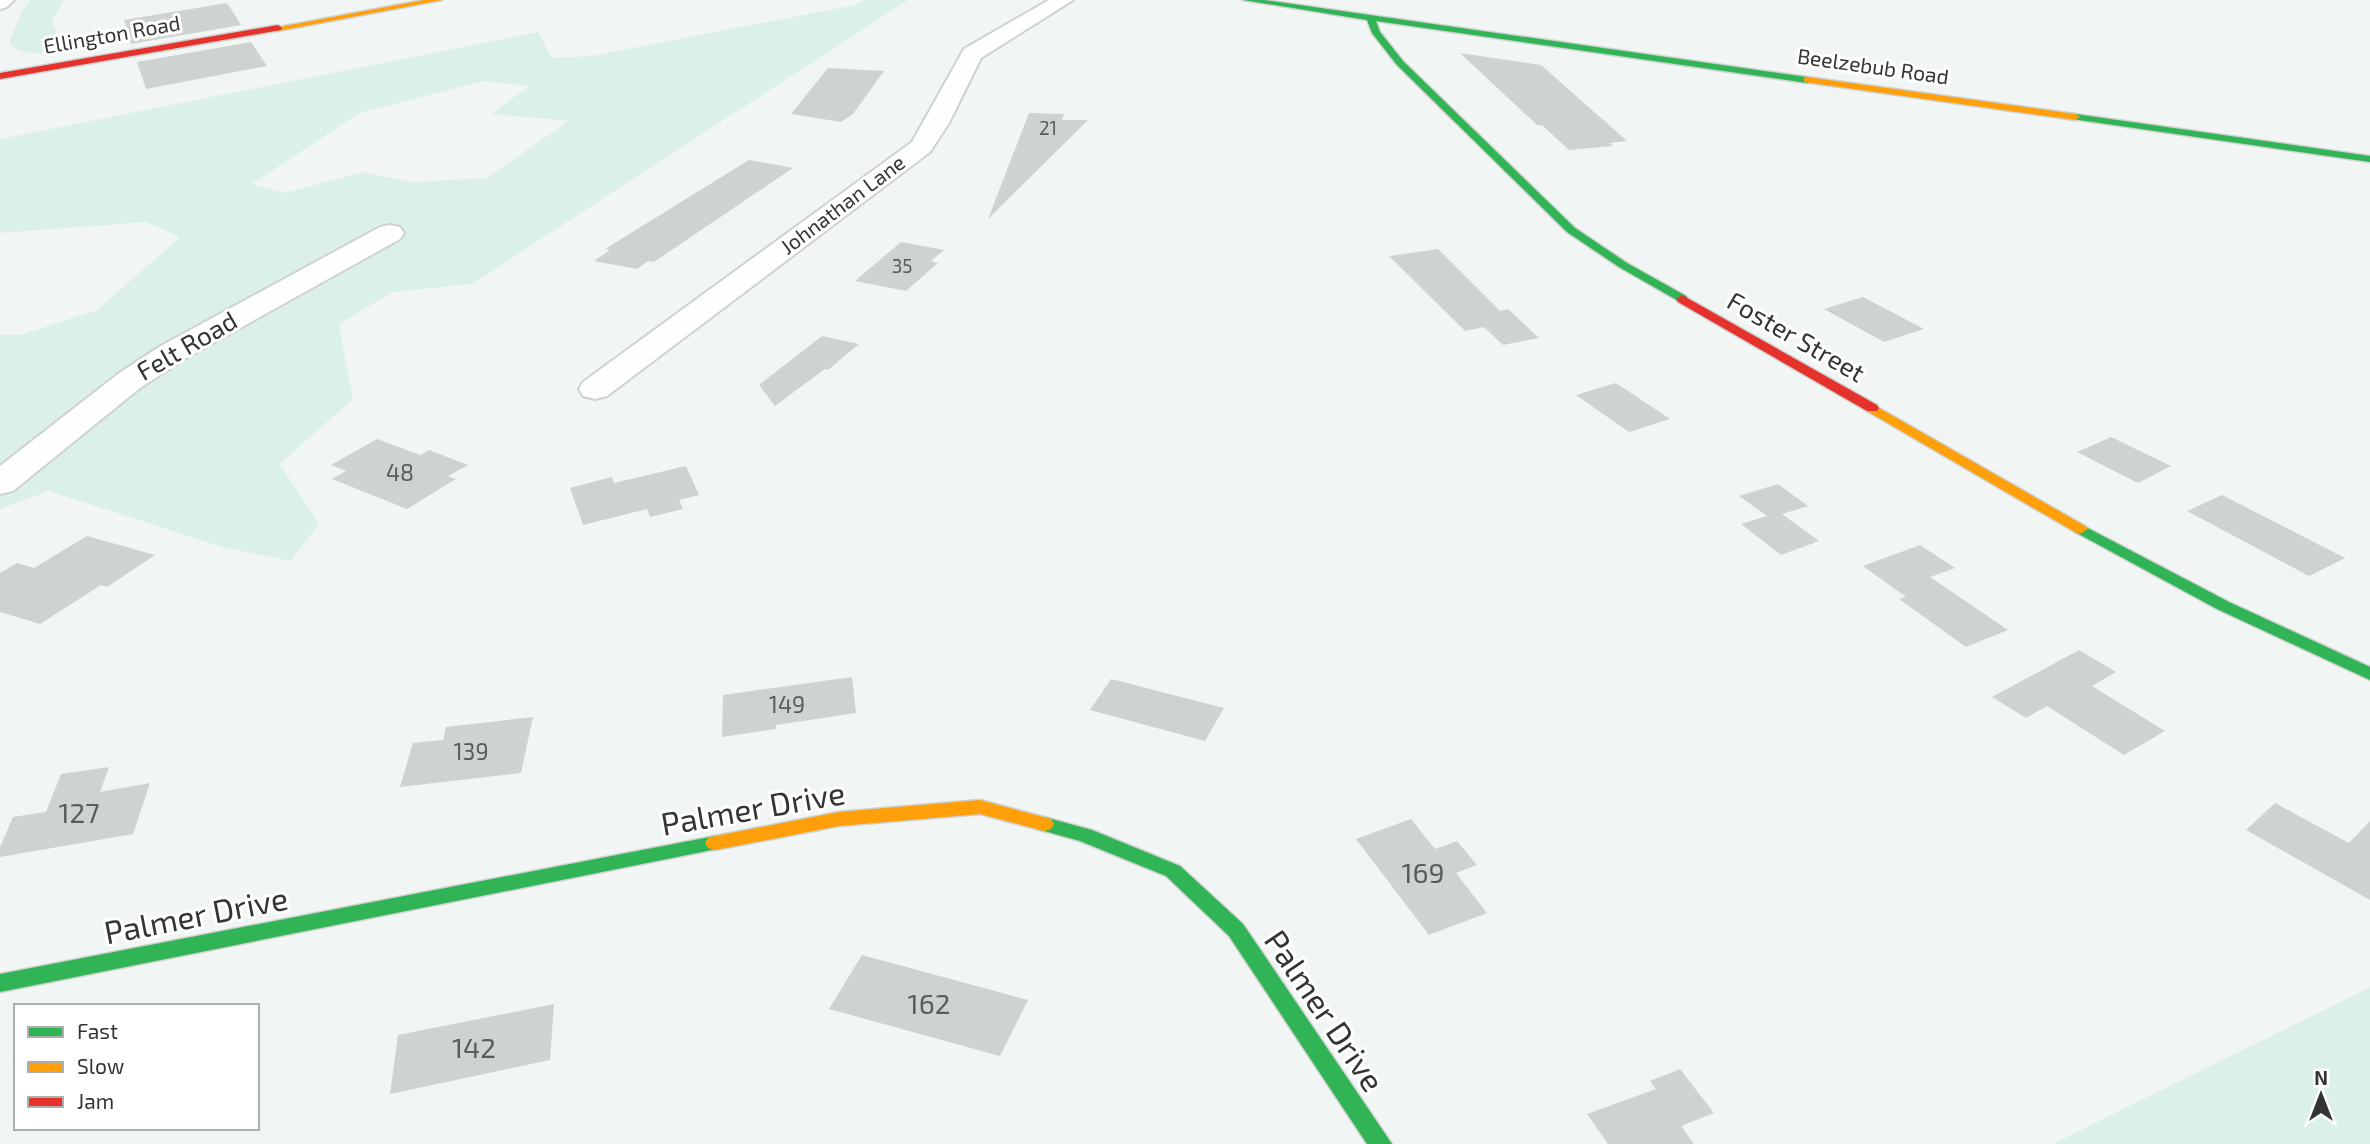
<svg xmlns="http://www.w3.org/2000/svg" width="2370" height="1144" font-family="'Exo 2',sans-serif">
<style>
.green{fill:#dcf0ea;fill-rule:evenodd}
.building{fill:#ced2d1}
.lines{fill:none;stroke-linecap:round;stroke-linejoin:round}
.street-casing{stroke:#ced2d0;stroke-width:4}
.fast-casing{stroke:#ced2d0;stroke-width:3}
.slow-casing{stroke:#ced2d0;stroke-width:3}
.jam-casing{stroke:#ced2d0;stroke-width:3}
.street{fill:#fdfefd;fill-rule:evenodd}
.fast{fill:#30b455;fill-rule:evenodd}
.slow{fill:#ff9f0a;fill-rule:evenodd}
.jam{fill:#e5322d;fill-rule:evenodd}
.labels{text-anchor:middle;stroke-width:6;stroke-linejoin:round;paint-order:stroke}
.far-number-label{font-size:19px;fill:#595c5b}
.far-street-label{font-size:21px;fill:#323534;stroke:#fff}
.number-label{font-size:23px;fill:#595c5b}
.street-label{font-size:26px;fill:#323534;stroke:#fff}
.near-number-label{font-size:28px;fill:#595c5b}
.near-street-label{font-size:32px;fill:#323534;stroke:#fff}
</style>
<rect width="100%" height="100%" fill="#f1f6f4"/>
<!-- green -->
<path class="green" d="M30,0H64L52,21L56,31L52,45L56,51C41,53 20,57 9,43L21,12Z
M864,0H908L472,284L393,292L339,324L353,399L280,464L319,524L291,561L225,548L49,491L0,509V335H20L97,310L180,237L146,222L0,233V139L538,32L552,58L591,56L855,5ZM484,81L529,86L491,114L569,121L486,178L412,182L363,172L285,193L252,184L359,113Z
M2370,987V1144H2053Z"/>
<!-- building -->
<path class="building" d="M227,3L241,25L131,44L124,20Z
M251,42L267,66L146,89L137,62Z
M1460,53L1541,65L1627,141L1609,143L1613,146L1569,150L1542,125H1537Z
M828,68L884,71L853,114L841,122L791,114Z
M1029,113L1064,114L1062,120H1088L988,219Z
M749,160L793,168L654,262L648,261L637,269L594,261L610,250L605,249Z
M901,242L944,250L931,261L938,263L906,291L855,281Z
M1438,249L1500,311L1508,309L1539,338L1503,345L1484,327L1465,331L1389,256Z
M1863,297L1924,329L1884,342L1824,309Z
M822,336L859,344L828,370L825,369L775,406L759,385Z
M1616,383L1670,419L1629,432L1576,395Z
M2111,437L2171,466L2138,483L2077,452Z
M377,439L420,455L429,450L468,465L448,476L456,479L407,509L332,479L346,471L331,465Z
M686,466L699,495L679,500L683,509L650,517L647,509L583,525L570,488L612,477L614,483Z
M1778,484L1808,506L1782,514L1819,541L1781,555L1741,524L1767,516L1739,496Z
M2222,495L2345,558L2309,576L2187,511Z
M87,536L155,555L107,587L101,585L40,624L0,612V573L17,563L34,568Z
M1920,545L1955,568L1930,577L2008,630L1966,647L1899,599L1906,597L1863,566Z
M2079,650L2116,672L2092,686L2165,731L2124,755L2047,706L2026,718L1992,697Z
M852,677L856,713L776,725V729L722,737L723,695Z
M1111,679L1224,708L1205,741L1090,710Z
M533,717L521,773L400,787L413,743L443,740L446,727Z
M109,767L100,792L150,783L133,834L0,857V847L13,817L46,812L61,774Z
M2275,803L2349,843L2370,821V900L2246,830Z
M1411,819L1435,849L1457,841L1477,865L1456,873L1487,913L1429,935L1356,839Z
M862,955L1028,1000L1000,1056L829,1009Z
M554,1004L550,1060L390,1094L398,1035Z
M1680,1069L1714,1113L1681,1126L1694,1144H1608L1587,1114L1656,1089L1650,1081Z"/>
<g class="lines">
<defs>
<path id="street" d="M0,0H14L7,7L0,9Z
M1049,0H1073L981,58L949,123L930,152L607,396L595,399L583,396L579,389L583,382L912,142L964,49Z
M390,225L400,227L404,233L400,239L181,361L140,388L13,491L0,494V466L118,374L159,347L380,227Z"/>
<path id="fast" d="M1243,0H1264L1807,77L1812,80L1807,83L1376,21L1380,32L1403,61L1575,228L1627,263L1686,296L1688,299L1682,303L1619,267L1567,232L1397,65L1372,33L1367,20Z
M2075,114L2370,156V162L2072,119V115Z
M2080,524L2229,602L2370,667V680L2217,609L2075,532L2072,529Z
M1044,817L1092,830L1180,866L1243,924L1392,1144H1367L1229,936L1166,876L1080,841L1037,829L1034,824L1037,819Z
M715,836L722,838L725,843L722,848L0,992V974Z"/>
<path id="slow" d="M424,0H442L278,31L274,28Z
M1807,77L2075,114L2080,117L2075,120L1804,82V78Z
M1872,404L2085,526L2088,529L2080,534L2075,532L1867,411L1865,408L1867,405Z
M980,800L1051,819L1054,824L1051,829L1044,831L980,814L839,826L715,850L708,848L705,843L708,838L715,836L839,812Z"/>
<path id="jam" d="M278,25L282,28L281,30L0,79V73Z
M1682,295L1877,405L1879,408L1877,411H1867L1678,302L1676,299Z"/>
</defs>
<!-- street casing -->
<use href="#street" class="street-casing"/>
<!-- fast casing -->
<use href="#fast" class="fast-casing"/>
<!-- slow casing -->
<use href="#slow" class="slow-casing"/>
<!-- jam casing -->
<use href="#jam" class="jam-casing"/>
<!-- street -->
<use href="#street" class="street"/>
<!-- fast -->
<use href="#fast" class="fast"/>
<!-- slow -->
<use href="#slow" class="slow"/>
<!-- jam -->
<use href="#jam" class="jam"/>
</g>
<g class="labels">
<!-- far-number labels -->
<g class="far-number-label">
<text x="1048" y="135">21</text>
<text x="902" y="273">35</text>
</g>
<!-- far-street labels -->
<g class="far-street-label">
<text transform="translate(112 35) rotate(-10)" y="7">Ellington Road</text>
<text transform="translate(1873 67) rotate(8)" y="7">Beelzebub Road</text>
<text transform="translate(843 205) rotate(-37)" y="7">Johnathan Lane</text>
</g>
<!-- number labels -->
<g class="number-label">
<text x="400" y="481">48</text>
<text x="787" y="713">149</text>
<text x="471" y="760">139</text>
</g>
<!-- street labels -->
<g class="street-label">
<text transform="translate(1796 337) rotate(30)" y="9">Foster Street</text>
<text transform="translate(187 346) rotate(-30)" y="9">Felt Road</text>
</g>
<!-- near-number labels -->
<g class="near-number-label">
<text x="79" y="823">127</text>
<text x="1423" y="883">169</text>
<text x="929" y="1014">162</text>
<text x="474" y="1058">142</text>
</g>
<!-- near-street labels -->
<g class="near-street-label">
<text transform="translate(753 809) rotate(-10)" y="11">Palmer Drive</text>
<text transform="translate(196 916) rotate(-11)" y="11">Palmer Drive</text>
<text transform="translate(1324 1011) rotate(56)" y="11">Palmer Drive</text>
</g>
</g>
<!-- legend -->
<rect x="14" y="1004" width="245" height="126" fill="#ffffff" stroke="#adaeae" stroke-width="2"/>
<rect x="28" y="1027" width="35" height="10" fill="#30b455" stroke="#adaeae" stroke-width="2"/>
<text x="77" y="1039" font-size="21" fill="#323534">Fast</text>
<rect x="28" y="1062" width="35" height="10" fill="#ff9f0a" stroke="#adaeae" stroke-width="2"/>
<text x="77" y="1074" font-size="21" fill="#323534">Slow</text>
<rect x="28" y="1097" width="35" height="10" fill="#e5322d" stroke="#adaeae" stroke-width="2"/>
<text x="77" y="1109" font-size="21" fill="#323534">Jam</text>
<!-- north arrow -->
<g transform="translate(2321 1095)" stroke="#ffffff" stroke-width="5" paint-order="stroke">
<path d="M0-5L12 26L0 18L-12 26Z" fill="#323534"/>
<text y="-10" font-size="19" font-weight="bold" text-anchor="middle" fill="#323534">N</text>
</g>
</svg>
